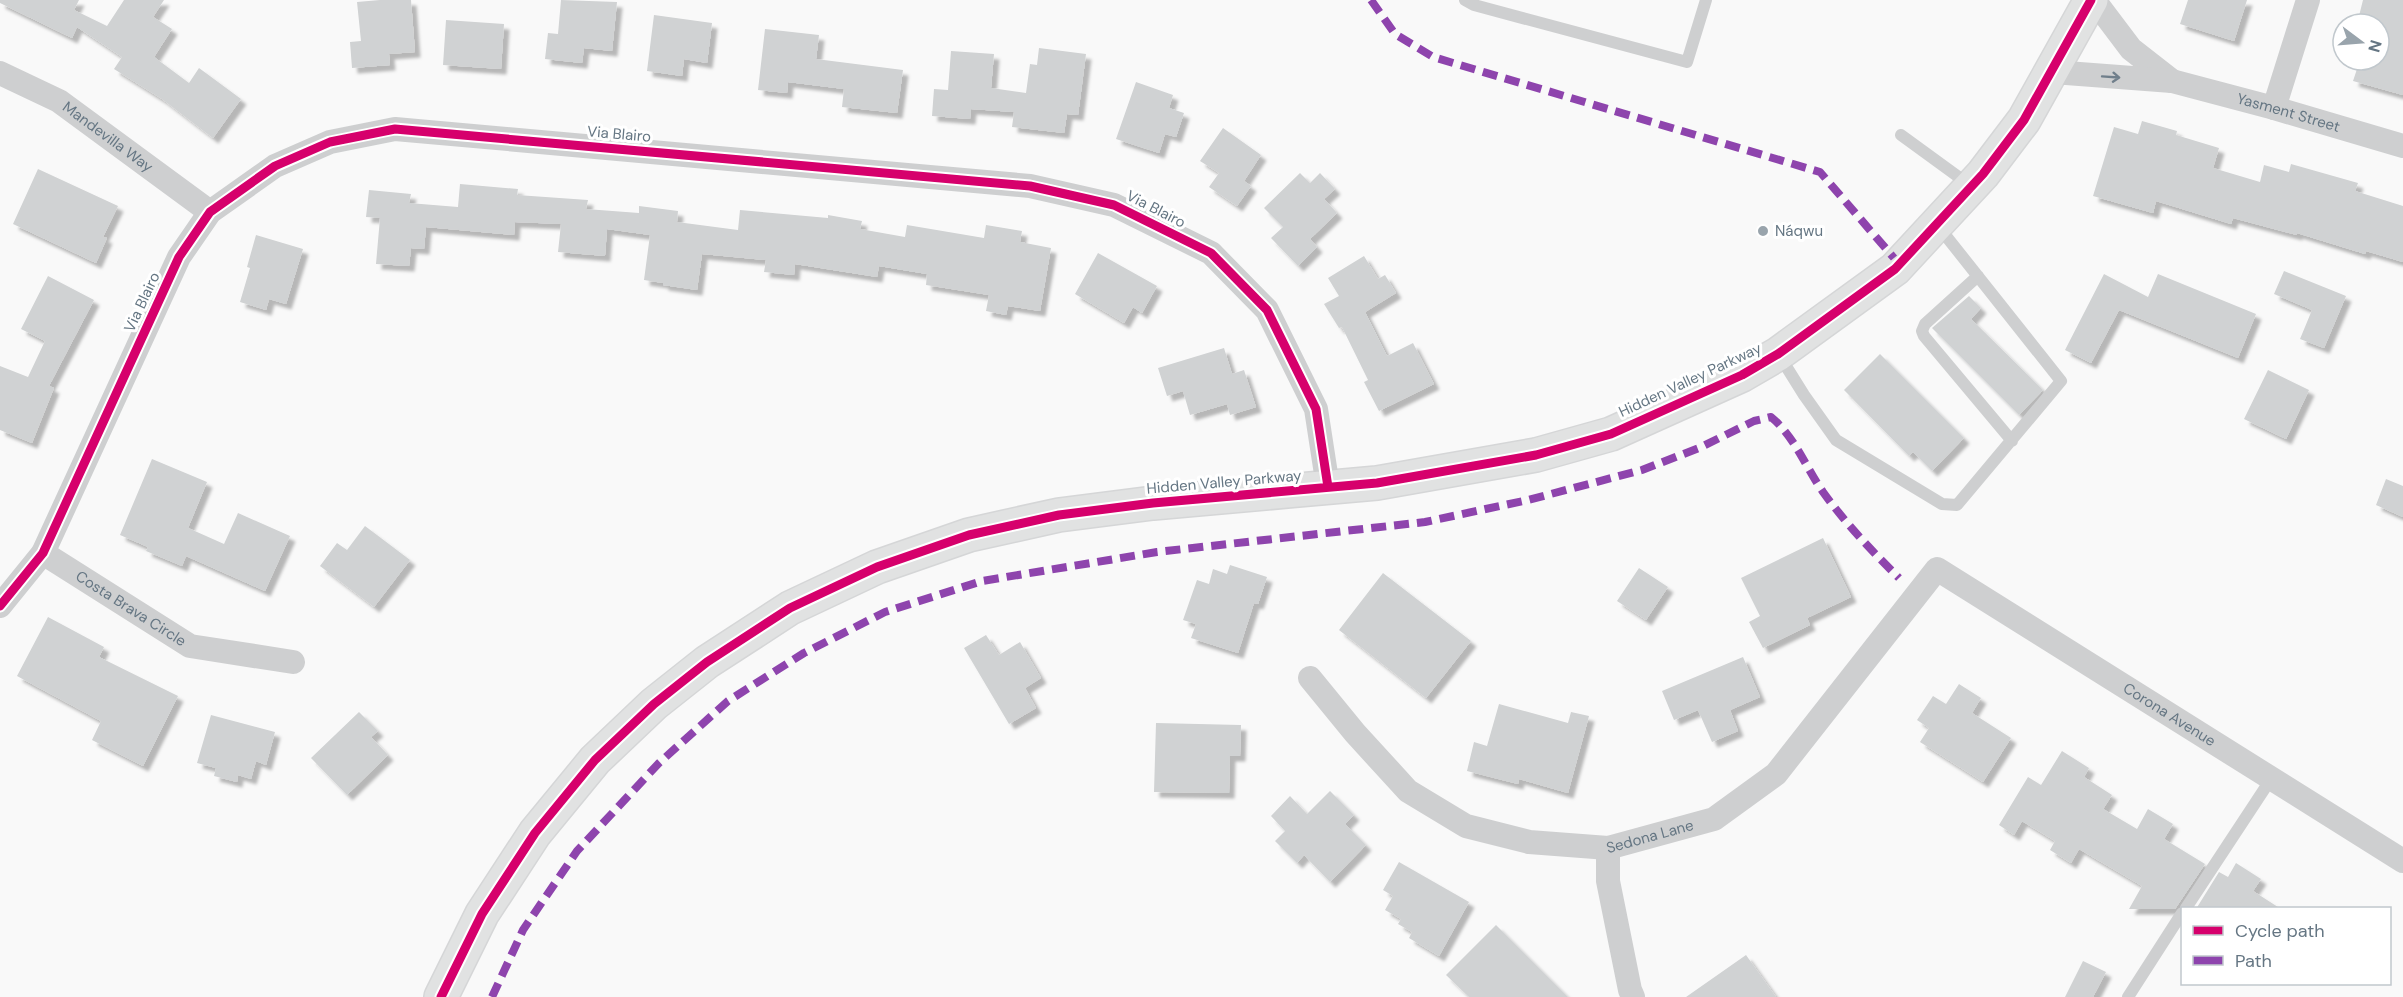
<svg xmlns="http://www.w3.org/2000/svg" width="2403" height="997" font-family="'DM Sans',sans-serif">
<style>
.building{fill:#d0d2d3;filter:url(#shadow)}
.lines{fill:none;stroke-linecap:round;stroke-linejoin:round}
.primary-casing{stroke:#d5d6d7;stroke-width:36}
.service{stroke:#cecfd0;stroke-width:12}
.minor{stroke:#cecfd0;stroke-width:24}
.primary{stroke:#e1e2e2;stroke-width:33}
.quiet{stroke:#8e44ad;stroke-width:8;stroke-dasharray:15 8;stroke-linecap:butt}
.cycleway-casing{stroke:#fff;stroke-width:13}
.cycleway{stroke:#d6006c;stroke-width:9}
.oneway{stroke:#707f8b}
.poi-dot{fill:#99a4ac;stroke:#fff;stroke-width:2}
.labels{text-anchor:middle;stroke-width:6;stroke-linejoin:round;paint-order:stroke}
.street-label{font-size:15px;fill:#657683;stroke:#fff}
.poi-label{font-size:15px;fill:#657683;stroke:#fff;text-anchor:start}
</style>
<defs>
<filter id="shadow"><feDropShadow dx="5.5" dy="5.5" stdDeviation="1.5" flood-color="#0004"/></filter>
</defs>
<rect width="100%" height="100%" fill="#f9f9f9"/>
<!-- building -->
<path class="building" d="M0,0H79L74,10L107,26L124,0H164L153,17L172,29L154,57L189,83L199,68L241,99L213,138L162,99L114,69L122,57L77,27L72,38L0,3Z
M380,0H411L415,52L389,54L390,65L352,68L350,42L361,41L357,2Z
M561,0L617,2L612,51L584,48L582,63L545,59L548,33L558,34Z
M2188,0H2247L2234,41L2180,24Z
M2363,0H2403V95L2353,81L2360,60H2379V24H2357Z
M654,15L712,23L707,63L684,59L682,76L647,71Z
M446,20L504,24L501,69L443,65Z
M765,29L819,35L816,59L903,70L897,113L842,107L844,89L788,82L787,93L758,90Z
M1039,48L1086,54L1078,115L1067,114L1064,133L1012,127L1014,112L971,109L970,119L932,116L934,89L948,90L951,51L994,54L991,88L1026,93L1030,64L1037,65Z
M1136,82L1173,95L1169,108L1184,113L1176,137L1165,134L1159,153L1116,139Z
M2142,121L2177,131L2176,135L2219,148L2213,168L2260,182L2264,165L2289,172L2291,164L2358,183L2355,191L2403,206V262L2366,251L2365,254L2297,233V235L2233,218L2231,224L2156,201L2153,213L2093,196L2114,127L2138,134Z
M1223,128L1261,155L1244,181L1251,186L1237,206L1209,187L1219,173L1200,161Z
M38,169L118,206L103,237L107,238L96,263L13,224Z
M1300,173L1310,183L1320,173L1335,189L1324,199L1337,213L1310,239L1317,247L1298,266L1271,238L1283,227L1264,208Z
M460,184L518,189L517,195L588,200L586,209L639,213V206L678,211L677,222L738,230L740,210L828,218V215L862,221L860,229L905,237L907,225L984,238L986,225L1022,231L1020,242L1051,248L1040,311L1008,306L1006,315L986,311L989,295L926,285L927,274L879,266L877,277L795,264L794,275L764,272L766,260L702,254L697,290L663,285V283L644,280L650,235L607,229L605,256L558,252L561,224L515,222L514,235L426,227L424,249L411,248L409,266L376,264L380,218L366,217L369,190L411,194L409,203L458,207Z
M256,235L303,249L286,304L269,299L266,310L240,302L250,268L247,267Z
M1098,253L1157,286L1142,313L1133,307L1124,323L1075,294Z
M1364,256L1378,279L1385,275L1396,293L1365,312L1387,356L1413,343L1434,384L1379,411L1364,382L1368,380L1342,327L1339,328L1324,304L1339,296L1328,278Z
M2284,271L2346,296L2324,348L2300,339L2312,310L2274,294Z
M2104,274L2148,297L2158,274L2256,314L2238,358L2119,310L2091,363L2065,350Z
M48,276L94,300L49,386L54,388L32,443L0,430V366L28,377L45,341L21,329Z
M1969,296L1981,308L1971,319L2043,390L2019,415L1932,328Z
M1224,348L1232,374L1244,370L1256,407L1230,415L1227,404L1190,415L1183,391L1167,396L1158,368Z
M1880,354L1964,438L1932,471L1913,452L1909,456L1844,390Z
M2268,370L2309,390L2286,439L2244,419Z
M152,459L207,482L188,528L224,544L238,513L290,536L265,591L186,556L182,566L146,551L148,547L120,535Z
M2386,479L2403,486V517L2376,505Z
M365,526L410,560L374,607L320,566L337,543L347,550Z
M1823,538L1851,597L1807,618L1810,625L1763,648L1749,622L1760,616L1741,578Z
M1230,565L1267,577L1258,604L1254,603L1238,653L1191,638L1196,624L1183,620L1197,580L1209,584L1213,569L1227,574Z
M1639,568L1668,587L1646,620L1617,601Z
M1383,573L1471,641L1426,698L1339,630Z
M48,617L104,647L99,657L178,696L143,766L92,740L101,721L17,676Z
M986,635L999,655L1020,642L1041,678L1025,688L1036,708L1009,724L964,648Z
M1743,657L1760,697L1730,710L1738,731L1712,742L1698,710L1674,720L1662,691Z
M1959,684L1981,698L1972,713L2011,738L1983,782L1920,742L1929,728L1917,720L1933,696L1946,704Z
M1499,704L1568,723L1571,712L1589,716L1568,793L1519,779L1518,784L1467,771L1474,742L1487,746Z
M359,712L378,731L371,737L388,755L347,795L311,758Z
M211,715L275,732L266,765L256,761L251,779L238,775L237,782L214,776L216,768L197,763Z
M1156,723L1241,725L1240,756H1230L1229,793L1154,792Z
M2062,751L2089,768L2084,777L2112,795L2103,809L2137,829L2148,809L2173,824L2164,839L2205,864L2175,909H2129L2142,886L2079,849L2071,863L2050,850L2055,841L2022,821L2014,835L1999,825L2028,777L2041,785Z
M1330,791L1354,815L1345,824L1366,845L1330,882L1304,855L1297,863L1275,841L1285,831L1271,816L1290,796L1307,814Z
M1399,862L1469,902L1439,956L1409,938L1412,932L1398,924L1401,919L1385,910L1393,896L1383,890Z
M2236,863L2261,879L2253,891L2281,909H2196L2219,872L2228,877Z
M1496,925L1568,997H1469L1446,975Z
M1746,955L1776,997H1686Z
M2083,961L2106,972L2093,997H2065Z"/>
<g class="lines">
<defs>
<path id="primary" d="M441,997L482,914L535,833L595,760L654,704L707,662L790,608L877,567L969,535L1059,515L1153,503L1377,483L1536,455L1611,434L1742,375L1778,354L1895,269L1983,174L2024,120L2091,0"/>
</defs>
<!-- primary casing -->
<use href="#primary" class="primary-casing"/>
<!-- service -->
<path class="service" d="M1465,0L1474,5L1687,62L1706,0
M1901,135L1971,186
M1978,276L1925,324L1922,331L1924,336L2012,441
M1779,355L1804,395L1836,440L1942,504L1957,505L2061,381L1938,226
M2186,908L2271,779
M2128,997L2182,913"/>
<!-- minor -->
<g class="minor">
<path d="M2094,0L2131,49L2172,81"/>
<path id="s1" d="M2053,72L2172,81L2274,108L2403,146"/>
<path id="s2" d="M0,73L59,101L210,212"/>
<path d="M2274,108L2308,0"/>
<path id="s3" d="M43,553L190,646L293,662"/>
<path d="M0,606L43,553L179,257L210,212L275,166L330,142L395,129L1030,186L1114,205L1211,253L1267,310L1316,409L1328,487"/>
<path id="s4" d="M1310,678L1355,733L1408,791L1466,826L1529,842L1608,848L1714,819L1776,774L1937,569L2403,861"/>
<path d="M1608,848V881L1630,990L1633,997"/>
</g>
<!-- primary -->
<use href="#primary" class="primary"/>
<!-- quiet -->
<path class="quiet" d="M1371,0L1395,34L1433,57L1820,172L1894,258
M492,997L523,930L577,851L659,763L728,701L804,653L885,612L982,581L1157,552L1425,522L1528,500L1642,470L1699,448L1754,421L1771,417C1795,437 1805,466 1823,492C1846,524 1872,551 1899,578"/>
<defs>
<path id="cycleway" d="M0,606L43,553L179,257L210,212L275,166L330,142L395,129L1030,186L1114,205L1211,253L1267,310L1316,409L1328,487
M441,997L482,914L535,833L595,760L654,704L707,662L790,608L877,567L969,535L1059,515L1153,503L1377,483L1536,455L1611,434L1742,375L1778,354L1895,269L1983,174L2024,120L2091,0"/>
</defs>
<!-- cycleway casing -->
<use href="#cycleway" class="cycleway-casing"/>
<!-- cycleway -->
<use href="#cycleway" class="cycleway"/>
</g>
<!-- one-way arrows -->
<defs><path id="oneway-shaft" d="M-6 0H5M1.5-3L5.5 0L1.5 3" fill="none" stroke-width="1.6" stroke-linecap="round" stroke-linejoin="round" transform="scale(1.5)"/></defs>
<use class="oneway" href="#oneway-shaft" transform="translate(2111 77) rotate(4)"/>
<!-- markers -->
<circle class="poi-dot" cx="1763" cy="231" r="6"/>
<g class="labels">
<!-- street labels -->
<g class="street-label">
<text dy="5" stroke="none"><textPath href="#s1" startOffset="240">Yasment Street</textPath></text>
<text transform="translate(619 134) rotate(5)" y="5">Via Blairo</text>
<text dy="5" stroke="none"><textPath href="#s2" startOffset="126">Mandevilla Way</textPath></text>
<text transform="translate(1156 209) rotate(27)" y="5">Via Blairo</text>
<text transform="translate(142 302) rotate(-65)" y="5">Via Blairo</text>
<text transform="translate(1690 380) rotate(-25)" y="5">Hidden Valley Parkway</text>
<text transform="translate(1224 482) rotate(-5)" y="5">Hidden Valley Parkway</text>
<text dy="5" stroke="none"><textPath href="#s3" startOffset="104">Costa Brava Circle</textPath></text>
<text dy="5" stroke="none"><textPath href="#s4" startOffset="1083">Corona Avenue</textPath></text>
<text dy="5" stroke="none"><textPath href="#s4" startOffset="405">Sedona Lane</textPath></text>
</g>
<!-- poi labels -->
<g class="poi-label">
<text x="1775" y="236">Náqwu</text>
</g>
</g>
<!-- legend -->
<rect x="2181" y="907" width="210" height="78" fill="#ffffff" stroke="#c1c8cd" stroke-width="1.5"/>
<rect x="2193" y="926" width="30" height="9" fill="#d6006c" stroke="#c1c8cd" stroke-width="1.5"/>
<text x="2235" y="937" font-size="18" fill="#657683">Cycle path</text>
<rect x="2193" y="956" width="30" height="9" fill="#8e44ad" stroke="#c1c8cd" stroke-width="1.5"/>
<text x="2235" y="967" font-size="18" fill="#657683">Path</text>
<!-- north arrow -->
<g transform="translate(2361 42) rotate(106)"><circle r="28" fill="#ffffff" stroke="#c1c8cd" stroke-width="1.5"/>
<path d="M0-4.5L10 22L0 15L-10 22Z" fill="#99a4ac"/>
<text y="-9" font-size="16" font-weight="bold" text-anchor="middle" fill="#657683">N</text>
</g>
</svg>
